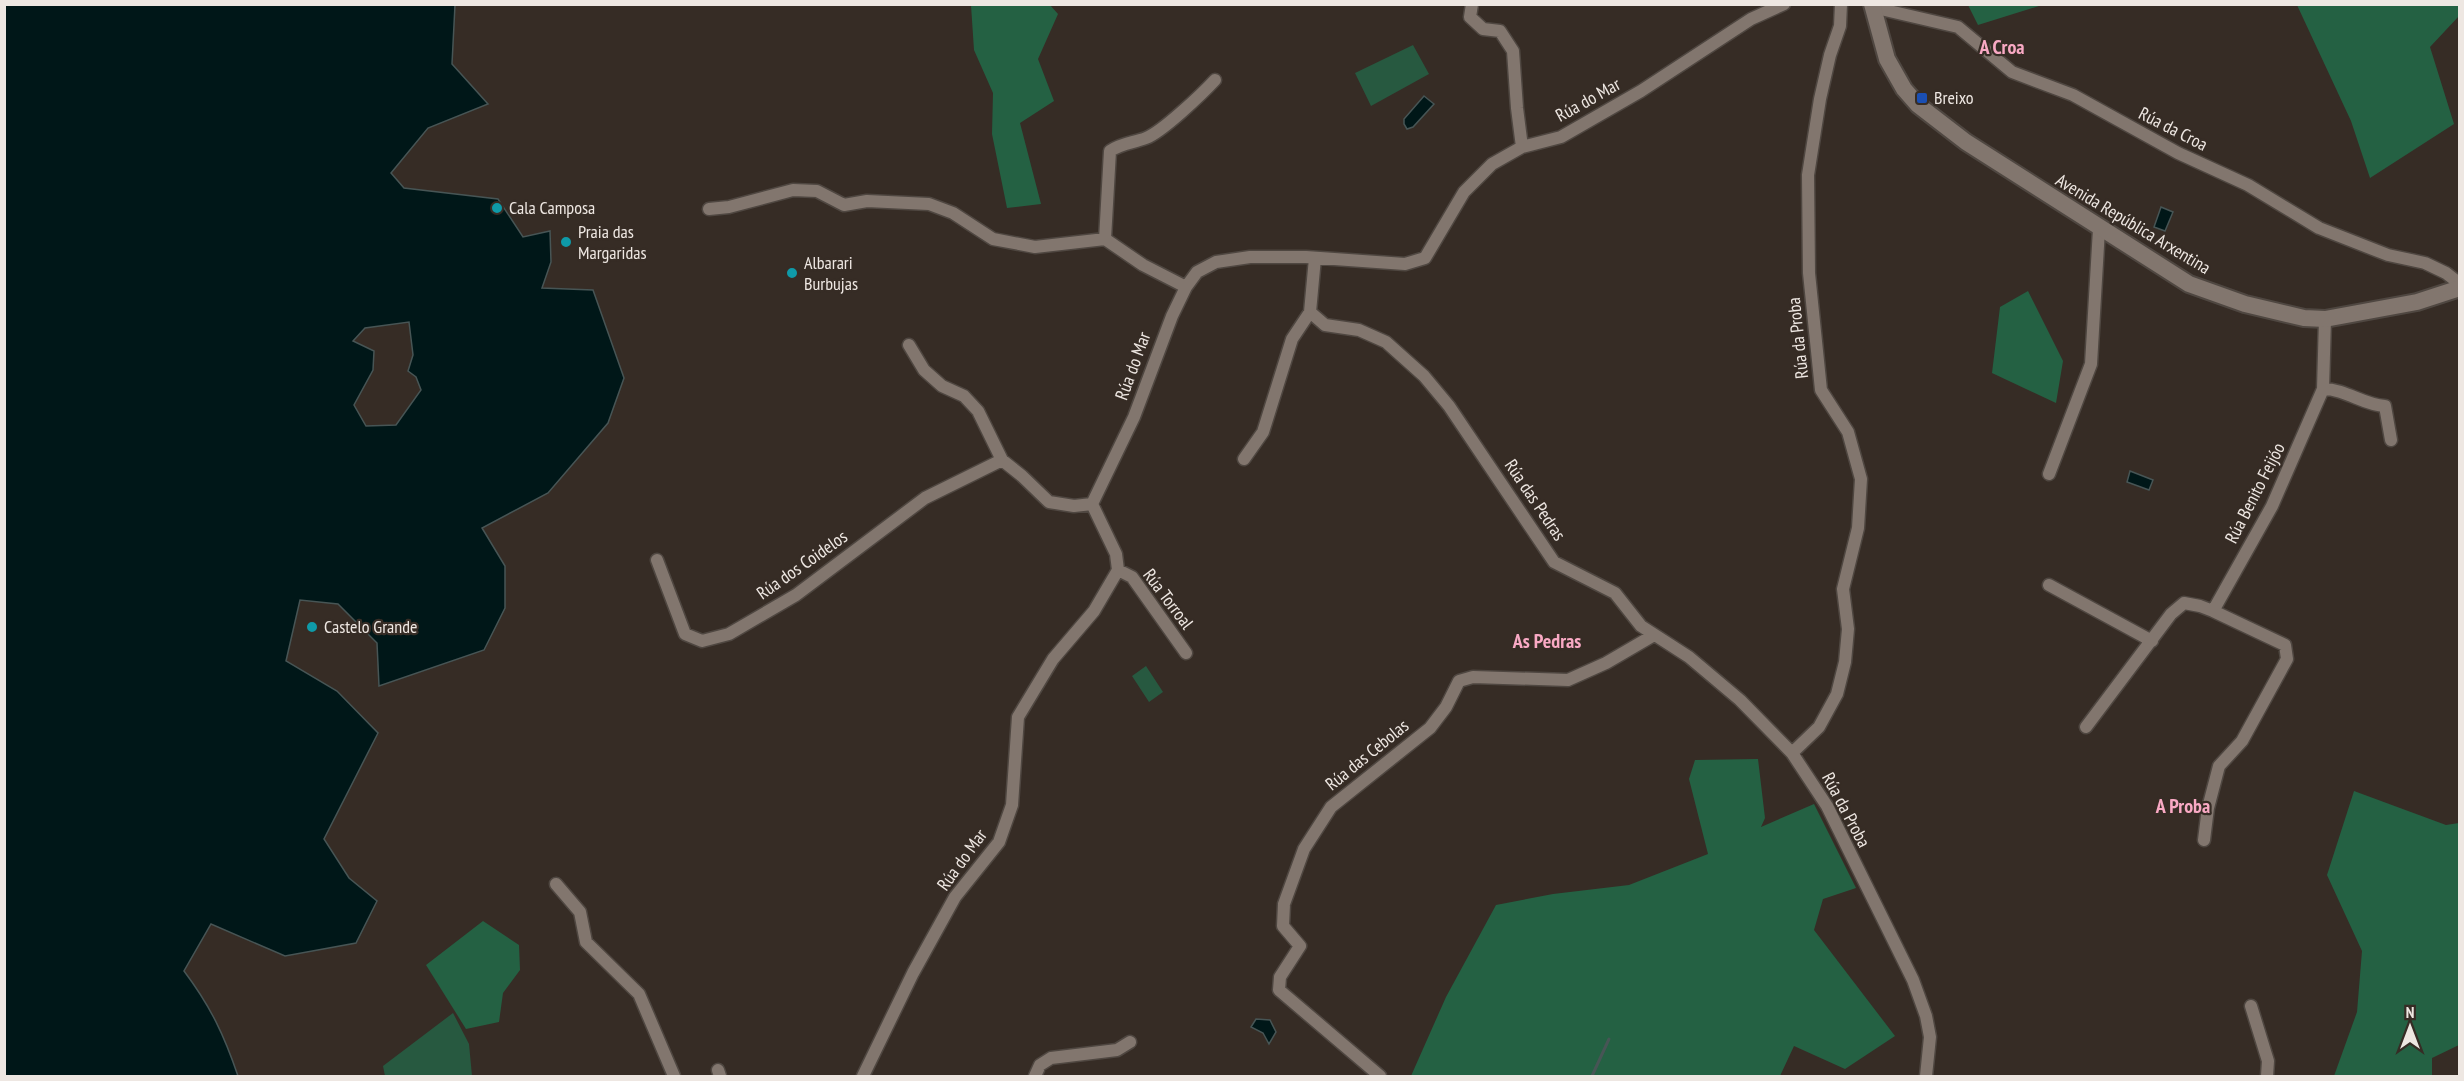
<svg xmlns="http://www.w3.org/2000/svg" width="2464" height="1081" font-family="'PT Sans Narrow',sans-serif">
<style>
.green{fill:#275940}
.forest{fill:#246143}
.water{fill:#001718;stroke:#475555;stroke-width:1.5;fill-rule:evenodd}
.lines{fill:none;stroke-linecap:round;stroke-linejoin:round}
.stream{stroke:#475555;stroke-width:3}
.street-casing{stroke:#4f4741;stroke-width:15}
.secondary-casing{stroke:#4f4741;stroke-width:20}
.street{stroke:#82766e;stroke-width:12}
.secondary{stroke:#82766e;stroke-width:16}
.transit-dot{fill:#1a4fb4;stroke:#362c25;stroke-width:2}
.culture-dot{fill:#0f9aa8;stroke:#362c25;stroke-width:2}
.labels{text-anchor:middle;stroke-width:4.5;stroke-linejoin:round;paint-order:stroke}
.poi-label{font-size:18px;fill:#eee7e2;stroke:#362c25;text-anchor:start}
.street-label{font-size:18px;fill:#eee7e2;stroke:#362c25}
.neighbourhood-label{font-size:20px;font-weight:bold;fill:#f9a9c4;stroke:#362c25}
</style>
<rect width="100%" height="100%" fill="#362c25"/>
<!-- green -->
<path class="green" d="M1413,45L1429,74L1371,106L1355,73Z
M1146,666L1163,692L1149,702L1132,676Z
M453,1013L469,1044L472,1076H385L383,1066Z"/>
<!-- forest -->
<path class="forest" d="M971,5H1050L1058,14L1038,59L1054,101L1020,123L1041,204L1007,208L992,134L993,93L974,50Z
M1968,5H2042L1978,25Z
M2297,5H2459V16L2430,47L2454,124L2370,178L2351,121Z
M2028,291L2063,361L2056,403L1992,373L2000,307Z
M1758,759L1765,818L1761,827L1814,804L1856,888L1823,899L1814,930L1895,1036L1845,1069L1794,1046L1780,1076H1411L1446,997L1496,905L1553,894L1629,885L1708,854L1689,779L1695,760Z
M2354,791L2446,825L2459,823V1045L2432,1058V1076H2334L2357,1012L2362,951L2327,875Z
M483,921L519,945L520,970L503,993L499,1022L466,1029L426,965Z"/>
<!-- water -->
<path class="water" d="M5,4L455,5L452,64L488,104L428,128L391,173L404,188L498,199L523,237L550,231L551,262L542,288L593,290L624,378L608,423L548,493L482,528L505,566V608L484,650L379,686L377,643L338,604L300,600L286,661L337,691L378,733L324,839L349,878L377,901L356,943L285,956L211,924L184,971C211,1007 224,1035 238,1076H5ZM409,322L413,355L408,371L416,377L421,390L396,425L366,426L354,405L373,370L374,351L353,341L365,328Z
M1424,96L1434,104L1413,127L1407,129L1404,124V119Z
M2161,207L2173,212L2165,231L2154,227Z
M2130,471L2153,480L2149,490L2127,482Z
M1256,1019L1270,1020L1276,1032L1269,1044L1263,1033L1251,1027Z"/>
<g class="lines">
<!-- stream -->
<path class="stream" d="M1592,1076L1609,1039"/>
<defs>
<path id="street" d="M1472,4L1470,17L1483,29L1500,31L1513,51L1517,108L1522,147
M1841,4L1840,26L1830,55L1820,99L1808,175L1809,273L1821,390L1848,432L1861,479L1858,528L1843,589L1848,629L1845,662L1837,694L1819,727L1792,753L1827,806L1913,980L1926,1016L1930,1037L1926,1076
M1872,7L1958,27L2012,72L2073,95L2178,153L2248,185L2319,228L2388,255L2425,263L2446,273L2460,284
M709,209L729,207L793,190L817,191L844,205L867,201L929,204L953,213L993,239L1035,247L1105,239L1143,265L1186,287
M1105,239L1110,151C1122,143 1133,143 1146,138C1162,132 1202,94 1215,80
M1310,312L1325,325L1359,330L1386,342L1424,376L1449,406L1554,562L1615,593L1641,626L1689,657L1740,700L1792,753
M909,345L924,370L942,386L964,396L978,411L1002,460L1022,476L1049,502L1074,506L1092,504
M2323,389C2346,389 2363,405 2385,406L2391,440
M1244,459L1263,432L1292,339L1310,312L1315,258
M2049,474L2091,364L2099,229
M657,560L685,634L702,641L729,634L796,595L925,498L1002,460
M1118,570L1132,577L1186,653
M2049,585L2152,641
M2086,727L2171,614L2184,603L2200,606L2213,611L2272,506L2323,389L2325,319
M2204,840L2208,808L2219,766L2242,741L2287,659L2285,645L2213,611
M556,884L580,912L586,942L639,994L674,1076
M2251,1006L2268,1061L2267,1076
M718,1070L720,1076
M863,1076L913,973L955,897L999,842L1012,805L1018,717L1053,659L1094,611L1118,570L1116,554L1092,504L1134,417L1172,316L1186,287L1197,272L1216,262L1250,257H1306L1405,264L1425,258L1464,192L1492,164L1522,147L1561,137L1641,91L1751,19L1784,4
M1035,1076L1040,1065L1051,1058L1117,1050L1130,1042
M1380,1076L1279,990L1280,977L1300,946L1283,926L1284,904L1304,849L1331,807L1430,728L1446,707L1459,681L1473,677L1568,680L1606,663L1654,635"/>
<path id="secondary" d="M1872,4L1887,59L1904,89L1918,105L1966,142L2189,284L2245,304L2304,318L2325,319L2417,302L2460,288"/>
</defs>
<!-- street casing -->
<use href="#street" class="street-casing"/>
<!-- secondary casing -->
<use href="#secondary" class="secondary-casing"/>
<!-- street -->
<use href="#street" class="street"/>
<!-- secondary -->
<use href="#secondary" class="secondary"/>
</g>
<!-- markers -->
<rect class="transit-dot" x="1916" y="92" width="12" height="12" rx="3"/>
<g class="culture-dot">
<circle cx="497" cy="208" r="6"/>
<circle cx="566" cy="242" r="6"/>
<circle cx="792" cy="273" r="6"/>
<circle cx="312" cy="627" r="6"/>
</g>
<g class="labels">
<!-- poi labels -->
<g class="poi-label">
<text x="1934" y="104">Breixo</text>
<text x="509" y="214">Cala Camposa</text>
<text x="578" y="238">Praia das<tspan x="578" dy="21">Margaridas</tspan></text>
<text x="804" y="269">Albarari<tspan x="804" dy="21">Burbujas</tspan></text>
<text x="324" y="633">Castelo Grande</text>
</g>
<!-- street labels -->
<g class="street-label">
<text transform="translate(1588 100) rotate(-29)" y="6">Rúa do Mar</text>
<text transform="translate(2173 129) rotate(27)" y="6">Rúa da Croa</text>
<text transform="translate(2133 224) rotate(31)" y="6">Avenida República Arxentina</text>
<text transform="translate(1798 338) rotate(-96)" y="6">Rúa da Proba</text>
<text transform="translate(1133 366) rotate(-70)" y="6">Rúa do Mar</text>
<text transform="translate(2255 493) rotate(-63)" y="6">Rúa Benito Feijóo</text>
<text transform="translate(1535 500) rotate(56)" y="6">Rúa das Pedras</text>
<text transform="translate(802 565) rotate(-35)" y="6">Rúa dos Coidelos</text>
<text transform="translate(1168 599) rotate(53)" y="6">Rúa Torroal</text>
<text transform="translate(1367 755) rotate(-39)" y="6">Rúa das Cebolas</text>
<text transform="translate(1846 810) rotate(62)" y="6">Rúa da Proba</text>
<text transform="translate(962 860) rotate(-54)" y="6">Rúa do Mar</text>
</g>
<!-- neighbourhood labels -->
<g class="neighbourhood-label">
<text x="2002" y="54">A Croa</text>
<text x="1547" y="648">As Pedras</text>
<text x="2183" y="813">A Proba</text>
</g>
</g>
<!-- border -->
<rect width="2464" height="1081" fill="none" stroke="#eee7e2" stroke-width="12"/>
<!-- north arrow -->
<g transform="translate(2410 1027)" stroke="#362c25" stroke-width="4.5" paint-order="stroke">
<path d="M0-4.5L10 22L0 15L-10 22Z" fill="#eee7e2"/>
<text y="-9" font-size="16" font-weight="bold" text-anchor="middle" fill="#eee7e2">N</text>
</g>
</svg>
